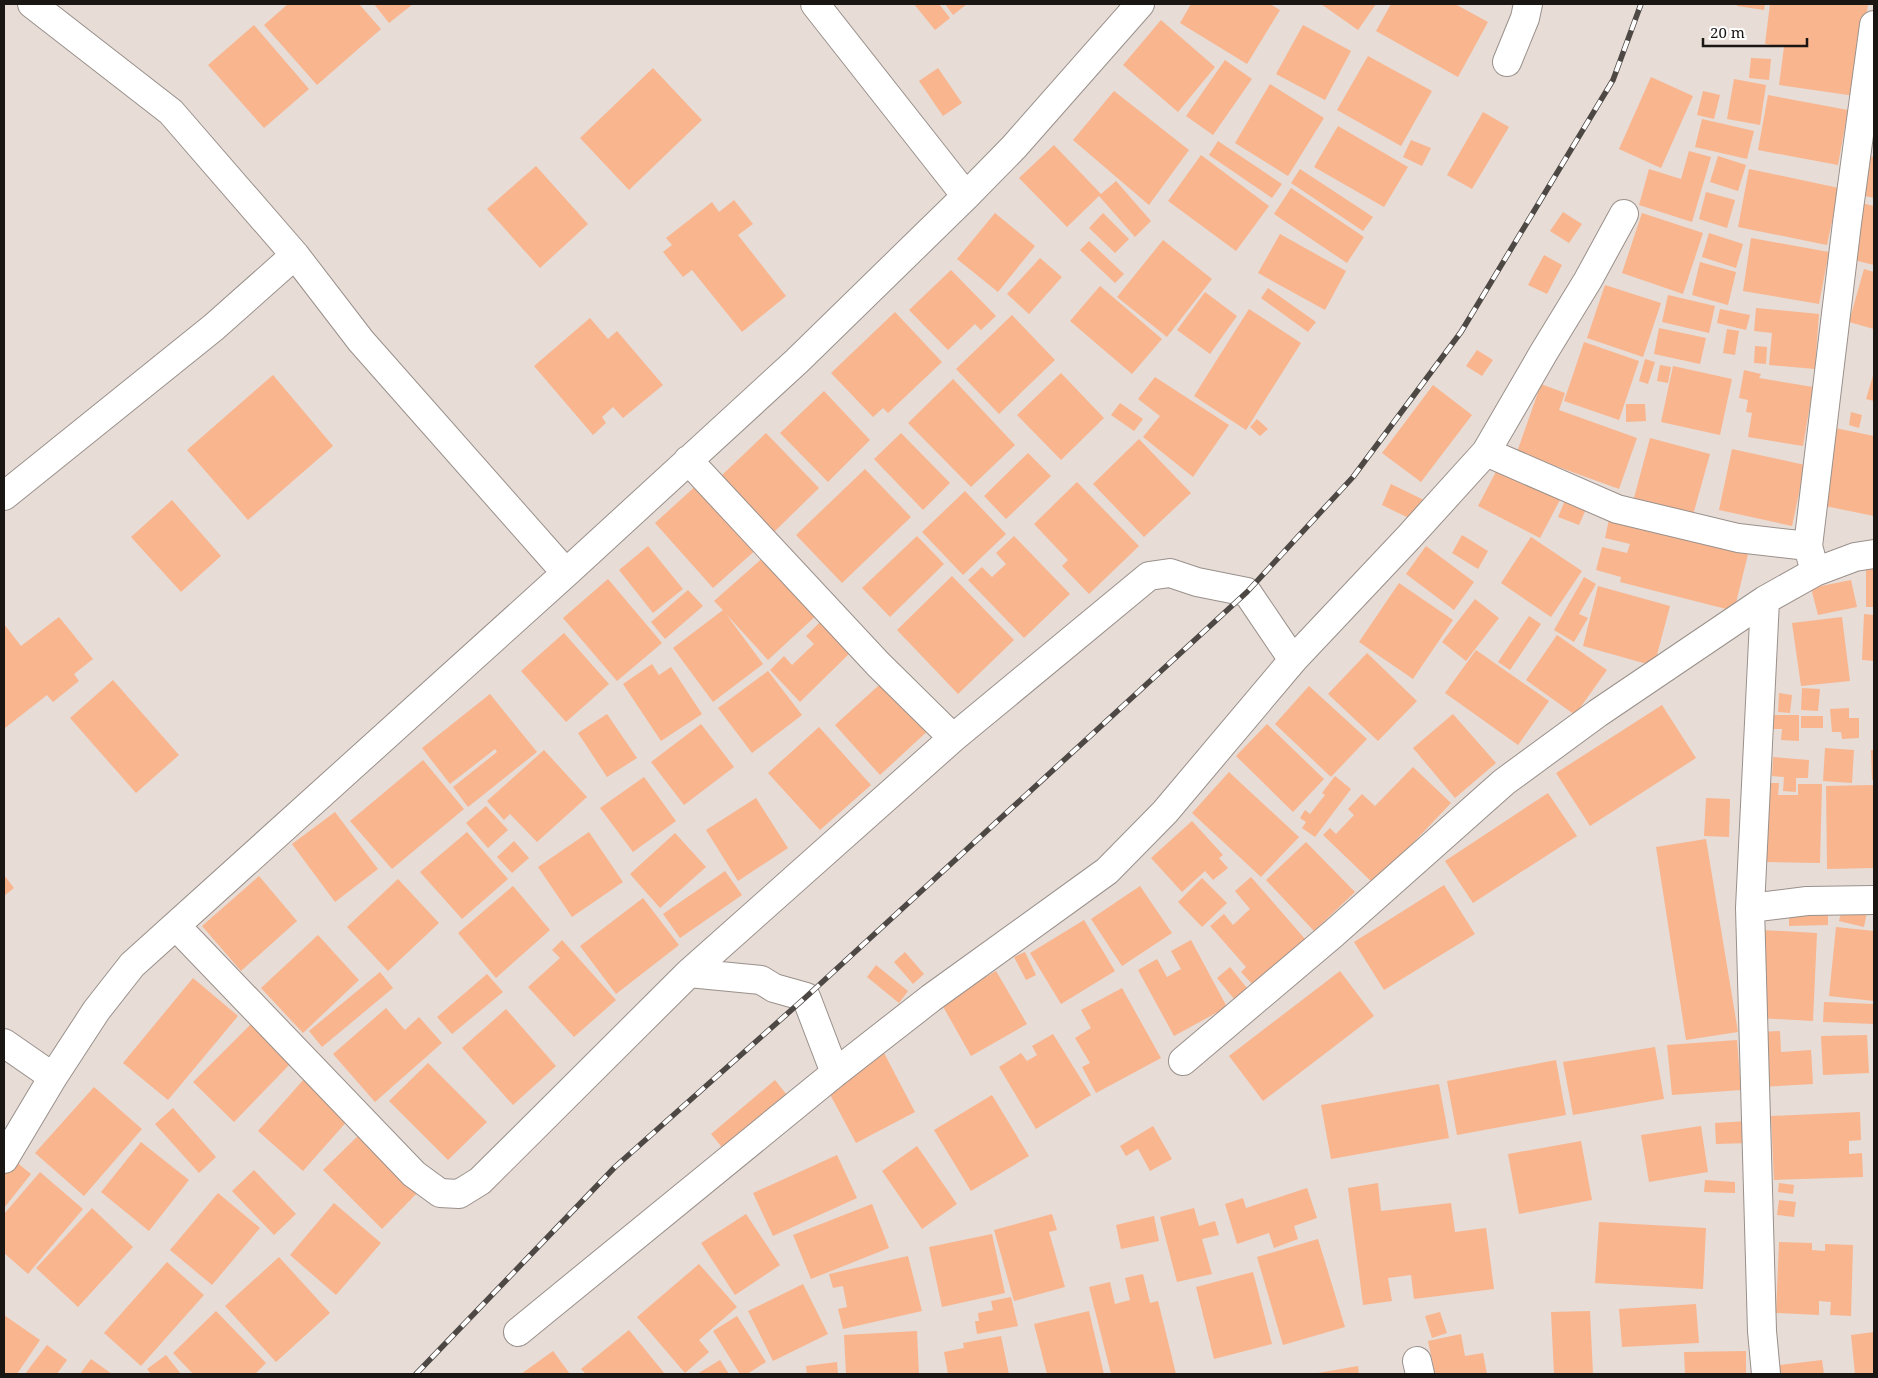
<svg xmlns="http://www.w3.org/2000/svg" width="1878" height="1378" font-family="'Noto Serif',serif">
<style>
.building{fill:#f9b58e}
.lines{fill:none;stroke-linecap:round;stroke-linejoin:round}
.street-casing{stroke:#9a908b;stroke-width:30}
.street{stroke:#fff;stroke-width:28}
.rail-casing{stroke:#4e4845;stroke-width:5.5}
.rail{stroke:#fff;stroke-width:4;stroke-dasharray:11;stroke-linecap:butt}
</style>
<rect width="100%" height="100%" fill="#e7dcd6"/>
<!-- building -->
<path class="building" d="M288,4H359L381,29L317,85L264,25Z
M374,4H413L389,23Z
M914,4H939L950,18L935,30Z
M945,4H967L953,15Z
M1191,4H1270L1280,10L1247,64L1180,23Z
M1321,4H1376L1358,30Z
M1391,4H1455L1488,22L1458,77L1376,31Z
M1737,4H1765L1764,10L1737,6Z
M1770,4H1868L1855,96L1779,85L1784,47L1765,44Z
M1161,20L1215,67L1178,112L1123,65Z
M254,25L309,89L264,128L208,65Z
M1303,25L1351,51L1325,100L1276,74Z
M1368,56L1432,91L1401,146L1337,110Z
M1751,58L1771,59L1769,80L1749,78Z
M1225,60L1252,79L1213,135L1186,116Z
M653,68L702,120L629,190L580,138Z
M938,68L962,103L943,116L919,81Z
M1651,77L1693,96L1661,168L1619,149Z
M1734,79L1766,85L1760,125L1727,119Z
M1270,84L1324,118L1288,176L1235,143Z
M1114,91L1189,150L1149,205L1073,140Z
M1703,91L1720,95L1714,119L1697,115Z
M1768,95L1848,110L1838,165L1758,150Z
M1483,112L1509,127L1472,189L1447,175Z
M1702,119L1754,131L1747,159L1695,147Z
M1338,126L1408,167L1384,207L1314,167Z
M1411,140L1431,148L1422,166L1403,157Z
M1218,141L1282,184L1272,198L1209,155Z
M1054,145L1101,194L1116,181L1151,221L1135,237L1099,196L1067,227L1019,178Z
M1689,151L1711,157L1692,222L1639,205L1649,169L1681,179Z
M1201,155L1269,206L1236,251L1168,201Z
M1718,156L1746,165L1738,191L1710,182Z
M1868,156L1874,157V198L1860,195Z
M536,166L588,224L540,268L487,209Z
M1300,169L1373,217L1363,231L1291,183Z
M1749,169L1839,188L1827,245L1738,227Z
M1291,188L1364,237L1347,263L1274,214Z
M1706,192L1735,200L1727,228L1699,219Z
M734,200L753,224L738,235L786,296L742,332L692,270L683,277L663,252L672,245L666,238L712,202L719,212Z
M1862,203L1874,206V265L1850,259Z
M1563,212L1582,224L1569,243L1550,231Z
M995,213L1035,246L998,292L957,259Z
M1103,213L1129,239L1115,253L1089,228Z
M1642,213L1703,233L1683,294L1622,273Z
M1709,233L1743,244L1736,268L1702,257Z
M1280,234L1346,271L1325,310L1258,273Z
M1751,238L1829,252L1819,304L1743,291Z
M1163,240L1212,279L1167,337L1117,297Z
M1089,241L1124,274L1115,283L1080,250Z
M1544,255L1562,265L1547,294L1528,285Z
M1040,258L1062,277L1029,314L1007,294Z
M1700,262L1736,272L1728,305L1692,295Z
M1864,269L1874,272V329L1849,322Z
M951,270L996,316L981,330L975,324L948,350L909,310Z
M1605,285L1661,303L1643,357L1587,338Z
M1100,286L1162,339L1132,374L1070,321Z
M1268,288L1316,322L1308,332L1261,298Z
M1205,292L1237,316L1210,354L1177,330Z
M1668,295L1715,306L1709,333L1662,322Z
M1756,308L1819,314L1815,369L1769,365L1772,333L1754,331Z
M1249,309L1301,343L1246,430L1194,396Z
M1720,309L1750,315L1746,330L1717,323Z
M895,312L942,362L888,413L883,408L873,417L831,373Z
M1012,315L1055,360L999,414L956,369Z
M590,318L608,339L617,331L663,385L623,418L613,407L602,417L606,423L593,435L534,366Z
M1659,328L1706,338L1700,364L1654,354Z
M1727,329L1739,331L1735,355L1723,353Z
M1584,342L1639,361L1619,420L1564,401Z
M1755,346L1767,347L1766,364L1754,363Z
M1477,350L1493,360L1482,376L1466,366Z
M1645,359L1655,362L1648,384L1639,381Z
M1660,365L1671,367L1668,383L1657,381Z
M1673,366L1732,379L1720,435L1661,422Z
M1744,370L1761,374L1759,378L1813,387L1803,446L1748,437L1752,413L1746,412L1748,400L1739,398Z
M1874,372V401L1866,399Z
M1061,373L1104,418L1061,460L1017,415Z
M273,375L333,446L248,520L187,450Z
M1155,377L1229,425L1193,477L1143,437L1160,416L1138,399Z
M953,379L1015,445L971,487L908,423Z
M1541,384L1565,393L1559,410L1637,438L1619,489L1517,452Z
M1433,385L1472,415L1421,482L1382,453Z
M824,391L870,440L828,482L780,433Z
M1120,403L1143,419L1134,431L1111,415Z
M1626,404H1645L1646,421L1626,422Z
M1851,412L1862,415L1859,428L1849,425Z
M1257,419L1268,429L1260,436L1250,427Z
M1835,428L1874,436V516L1820,505Z
M766,433L819,488L774,532L721,476Z
M901,433L950,483L923,510L874,459Z
M1650,438L1710,454L1693,515L1634,498Z
M1139,439L1191,493L1144,537L1093,484Z
M1732,449L1805,465L1792,526L1719,510Z
M1028,453L1051,476L1006,519L984,496Z
M1499,466L1561,498L1540,538L1478,506Z
M865,469L911,517L842,583L796,535Z
M1077,482L1139,546L1089,594L1062,566L1068,560L1034,524Z
M699,483L758,548L713,588L655,523Z
M1391,484L1428,502L1419,523L1382,505Z
M965,491L1006,534L963,575L922,532Z
M1566,498L1587,507L1579,525L1558,517Z
M172,500L221,556L181,592L131,537Z
M1611,510L1750,546L1734,611L1620,582L1621,577L1596,570L1602,547L1627,553L1630,544L1605,538Z
M1462,535L1488,551L1478,569L1452,553Z
M917,536L944,564L890,617L862,588Z
M1014,536L1070,594L1024,638L968,580L982,567L992,577L1006,564L996,553Z
M1531,537L1582,571L1551,617L1501,583Z
M648,546L683,589L653,613L619,570Z
M1426,546L1474,582L1454,610L1406,574Z
M767,554L820,612L768,660L726,614L763,664L713,702L673,648L723,610L714,601Z
M1866,569H1874V607H1866Z
M952,576L1014,640L958,694L897,630Z
M1584,577L1596,584L1579,614L1588,618L1574,642L1554,630Z
M608,579L662,643L617,681L563,618Z
M1851,580L1857,607L1818,615L1811,588Z
M1399,583L1453,620L1413,679L1359,642Z
M1598,586L1670,606L1654,666L1583,646Z
M688,590L703,606L665,639L651,622Z
M1475,599L1499,618L1466,661L1442,642Z
M1864,614L1874,615V661L1862,660Z
M1529,616L1541,624L1510,670L1498,662Z
M59,617L93,659L74,674L79,681L53,702L47,695L5,728L4,624L21,646Z
M1842,617L1850,681L1801,686L1792,623Z
M821,621L851,652L800,702L770,670L784,656L792,665L814,644L806,636Z
M564,633L609,684L566,722L521,671Z
M1557,635L1607,670L1575,715L1526,680Z
M1476,650L1549,701L1518,745L1445,693Z
M1367,653L1417,701L1378,741L1328,694Z
M652,664L659,675L671,667L702,714L661,741L623,684Z
M768,671L802,715L752,753L718,708Z
M888,677L932,727L880,775L835,725Z
M113,680L179,755L136,793L70,718Z
M1309,686L1367,739L1331,777L1275,724Z
M1802,688L1820,689L1818,711L1801,710Z
M1779,693L1792,695L1790,713L1778,712Z
M490,694L537,752L468,807L453,787L497,752L495,749L450,784L422,748Z
M1662,705L1696,758L1590,826L1556,773Z
M1849,708V718H1859V738L1842,739L1841,732H1832L1830,709Z
M607,714L637,758L607,777L578,733Z
M1453,714L1496,763L1455,798L1413,748Z
M1770,715H1799V741L1781,740L1782,729H1770Z
M1801,716H1823V728H1801Z
M701,724L734,767L684,805L651,762Z
M1267,724L1324,779L1293,812L1236,756Z
M819,727L871,785L820,830L768,773Z
M1825,748L1854,750L1852,783L1823,781Z
M544,750L587,797L537,842L510,814L504,820L487,801Z
M1871,750H1874V780H1872Z
M1773,757L1809,760L1808,778H1796V792L1783,791L1784,777L1772,776Z
M423,760L464,809L392,869L350,821Z
M1413,767L1451,803L1374,884L1323,835L1330,828L1336,834L1354,815L1348,809L1362,794L1375,806Z
M1229,772L1299,837L1261,877L1192,813Z
M1335,776L1351,789L1315,837L1302,828L1306,822L1300,818L1305,810L1310,814L1325,795L1322,793Z
M644,777L676,821L633,852L600,808Z
M1768,783H1779L1778,795H1798V784H1822L1820,863L1766,862Z
M1874,785V868L1827,869L1826,786Z
M1548,793L1577,836L1473,903L1445,861Z
M756,798L788,848L738,881L706,830Z
M1706,798L1730,799L1729,837L1704,836Z
M486,806L508,830L488,848L466,823Z
M335,812L378,869L335,902L292,844Z
M1192,821L1223,855L1219,858L1228,868L1213,880L1205,871L1182,892L1151,858Z
M467,832L508,879L462,919L420,872Z
M589,832L623,882L572,917L538,867Z
M675,833L706,867L660,908L630,874Z
M1706,839L1738,1032L1686,1040L1656,847Z
M514,841L529,858L512,873L497,857Z
M1306,842L1355,892L1314,931L1266,880Z
M725,871L742,895L680,938L663,914Z
M4,875L14,888L4,896Z
M259,876L297,921L241,971L202,926Z
M1251,877L1305,939L1253,985L1241,972L1246,967L1210,926L1224,914L1233,925L1250,909L1235,891Z
M1202,878L1227,903L1202,927L1178,902Z
M398,879L439,923L388,971L347,927Z
M1444,885L1475,934L1384,990L1354,942Z
M513,886L550,930L496,978L458,933Z
M1140,886L1172,933L1122,966L1091,919Z
M643,898L679,945L616,994L580,946Z
M1843,906L1867,912L1864,927L1839,921Z
M1828,908V925L1789,926V909Z
M1084,920L1115,971L1061,1004L1030,953Z
M1836,927L1874,931V1001L1829,996Z
M1762,930L1817,933L1813,1021L1758,1018Z
M318,935L359,980L303,1033L261,988Z
M562,940L616,1000L574,1037L528,987L560,958L552,950Z
M1191,940L1227,1007L1174,1036L1138,970L1157,959L1167,977L1181,969L1171,951Z
M905,952L924,974L913,984L894,962Z
M1025,952L1036,975L1026,980L1014,957Z
M876,965L908,991L899,1003L867,977Z
M1230,967L1251,993L1238,1004L1217,978Z
M996,971L1027,1024L971,1056L941,1003Z
M1340,971L1374,1016L1263,1101L1229,1056Z
M380,972L393,988L322,1047L309,1031Z
M487,974L503,992L452,1034L437,1017Z
M193,978L238,1016L168,1100L123,1063Z
M1122,988L1161,1058L1096,1093L1082,1067L1090,1063L1075,1038L1091,1028L1081,1010Z
M1824,1002L1874,1004V1024L1823,1022Z
M386,1008L405,1030L419,1017L442,1043L375,1102L333,1054Z
M506,1009L556,1066L513,1105L462,1048Z
M252,1023L292,1062L234,1122L193,1082Z
M1780,1031L1781,1052L1811,1050L1813,1084L1761,1087L1758,1032Z
M1053,1034L1091,1095L1036,1129L999,1067L1021,1053L1027,1061L1037,1055L1032,1046Z
M1867,1035L1869,1073L1823,1075L1821,1036Z
M1737,1040L1741,1090L1672,1095L1667,1045Z
M1655,1047L1664,1099L1573,1115L1563,1062Z
M884,1053L915,1112L856,1143L825,1085Z
M1556,1060L1566,1115L1457,1135L1447,1081Z
M428,1063L487,1122L448,1160L389,1101Z
M304,1079L349,1119L303,1171L258,1131Z
M775,1080L794,1104L730,1157L711,1134Z
M1439,1084L1449,1138L1331,1159L1321,1105Z
M94,1087L142,1129L84,1196L35,1153Z
M992,1095L1029,1156L971,1191L934,1130Z
M173,1108L216,1157L199,1173L155,1124Z
M1860,1112L1861,1140L1849,1141V1154L1862,1153L1863,1177L1774,1180L1771,1116Z
M1748,1121V1143L1716,1144L1715,1123Z
M1153,1126L1172,1159L1150,1171L1138,1149L1126,1156L1120,1146Z
M1701,1126L1708,1172L1649,1182L1641,1135Z
M364,1130L422,1188L382,1229L323,1170Z
M1581,1141L1592,1200L1519,1214L1508,1154Z
M141,1142L189,1180L149,1231L101,1192Z
M917,1146L957,1204L922,1229L882,1171Z
M837,1155L857,1198L773,1236L753,1193Z
M15,1161L31,1174L4,1208V1176Z
M254,1170L296,1214L274,1235L232,1191Z
M40,1172L83,1209L28,1274L4,1253V1214Z
M1705,1180L1735,1182V1193L1704,1192Z
M1378,1183L1381,1211L1451,1203L1455,1232L1486,1228L1494,1289L1414,1299L1411,1275L1388,1278L1392,1301L1363,1305L1348,1188Z
M1779,1183L1794,1185L1793,1194L1778,1192Z
M1307,1188L1317,1218L1294,1226L1298,1239L1274,1248L1269,1233L1237,1244L1225,1204L1243,1198L1246,1208Z
M218,1193L260,1228L212,1285L170,1250Z
M1779,1200L1796,1202L1794,1217L1777,1215Z
M334,1203L381,1243L336,1295L290,1255Z
M872,1204L889,1248L811,1279L793,1235Z
M92,1208L133,1247L78,1307L36,1268Z
M1194,1208L1199,1226L1215,1221L1219,1235L1202,1239L1212,1274L1177,1282L1160,1217Z
M746,1214L780,1265L735,1295L701,1243Z
M1052,1214L1057,1230L1049,1232L1065,1287L1014,1301L994,1230Z
M1154,1216L1159,1241L1121,1249L1116,1225Z
M1599,1222L1706,1228L1703,1289L1595,1283Z
M992,1234L1005,1293L942,1307L929,1247Z
M1318,1239L1345,1327L1283,1345L1257,1257Z
M1779,1242L1812,1243V1250L1825,1251V1244L1853,1245L1851,1316L1830,1315L1831,1302L1819,1301V1315L1776,1313Z
M908,1256L922,1311L843,1329L838,1309L847,1307L843,1286L833,1288L829,1274Z
M279,1257L330,1313L276,1362L225,1306Z
M167,1262L204,1295L141,1366L104,1333Z
M699,1264L737,1307L699,1340L709,1352L685,1373L637,1317Z
M1253,1272L1272,1344L1214,1359L1196,1287Z
M1143,1274L1150,1303L1158,1301L1176,1374H1111L1089,1287L1110,1282L1115,1304L1130,1300L1125,1278Z
M803,1284L828,1334L773,1361L748,1311Z
M1011,1297L1018,1326L977,1334L975,1321H979L978,1313L993,1310L991,1301Z
M1696,1304L1699,1343L1622,1347L1619,1309Z
M216,1311L266,1363L255,1374H193L173,1353Z
M1089,1311L1104,1374H1047L1034,1324Z
M1590,1311L1593,1374H1554L1551,1312Z
M1440,1312L1447,1333L1432,1338L1425,1316Z
M4,1315L40,1340L17,1374H4Z
M737,1316L766,1362L747,1374H740L713,1331Z
M629,1330L665,1374H586L581,1369Z
M917,1331L919,1374H846L844,1335Z
M1874,1332V1374H1855L1851,1335Z
M1461,1334L1465,1356L1483,1353L1487,1374H1435L1428,1341Z
M1001,1336L1009,1374H948L944,1352L964,1348L963,1343Z
M47,1345L67,1360L57,1374H25Z
M553,1351L570,1374H521Z
M1746,1351V1374H1685L1684,1352Z
M166,1355L181,1374H151L147,1369Z
M91,1359L112,1374H80Z
M720,1360L729,1374H697Z
M1822,1360L1824,1374H1772L1771,1366Z
M837,1362L838,1374H807L806,1366Z
M1358,1366L1359,1374H1318V1373Z"/>
<g class="lines">
<defs>
<path id="street" d="M32,4L171,112L295,255L361,341L566,573
M815,4L966,196
M1507,62L1525,18L1528,4
M1486,452L1617,509L1738,538L1808,546
M688,460L878,664L953,738
M4,496L214,327L295,255
M1815,572L1808,546L1847,223L1874,25
M1765,600L1750,908L1762,1331L1766,1374
M1750,908L1807,901L1874,900
M176,926L414,1174L440,1193L459,1194L480,1181L689,973L953,738L1149,576L1170,573L1197,582L1247,592L1293,660
M689,973L761,980L774,988L806,997L835,1073
M4,1043L53,1077
M1183,1061L1333,934L1504,782L1598,713L1765,600L1815,572L1855,557L1874,554
M4,1159L53,1077L96,1011L132,965L566,573L797,361L966,196L1014,147L1140,4
M518,1332L835,1073L931,998L1107,871L1165,812L1293,660L1409,537L1486,452L1544,352L1588,280L1624,214
M1417,1361L1420,1374"/>
</defs>
<!-- street casing -->
<use href="#street" class="street-casing"/>
<!-- street -->
<use href="#street" class="street"/>
<defs>
<path id="rail" d="M416,1374L615,1167L806,997L1247,592L1353,477L1461,332L1613,80L1641,4"/>
</defs>
<!-- rail casing -->
<use href="#rail" class="rail-casing"/>
<!-- rail -->
<use href="#rail" class="rail"/>
</g>
<!-- border -->
<rect width="1878" height="1378" fill="none" stroke="#1a1614" stroke-width="10"/>
<!-- scale -->
<path d="M1703 38v8h104v-8" fill="none" stroke="#1a1614" stroke-width="2.5"/>
<text x="1710" y="38" font-size="15" fill="#1a1614" stroke="#ffffff" stroke-width="4" paint-order="stroke">20 m</text>
</svg>
